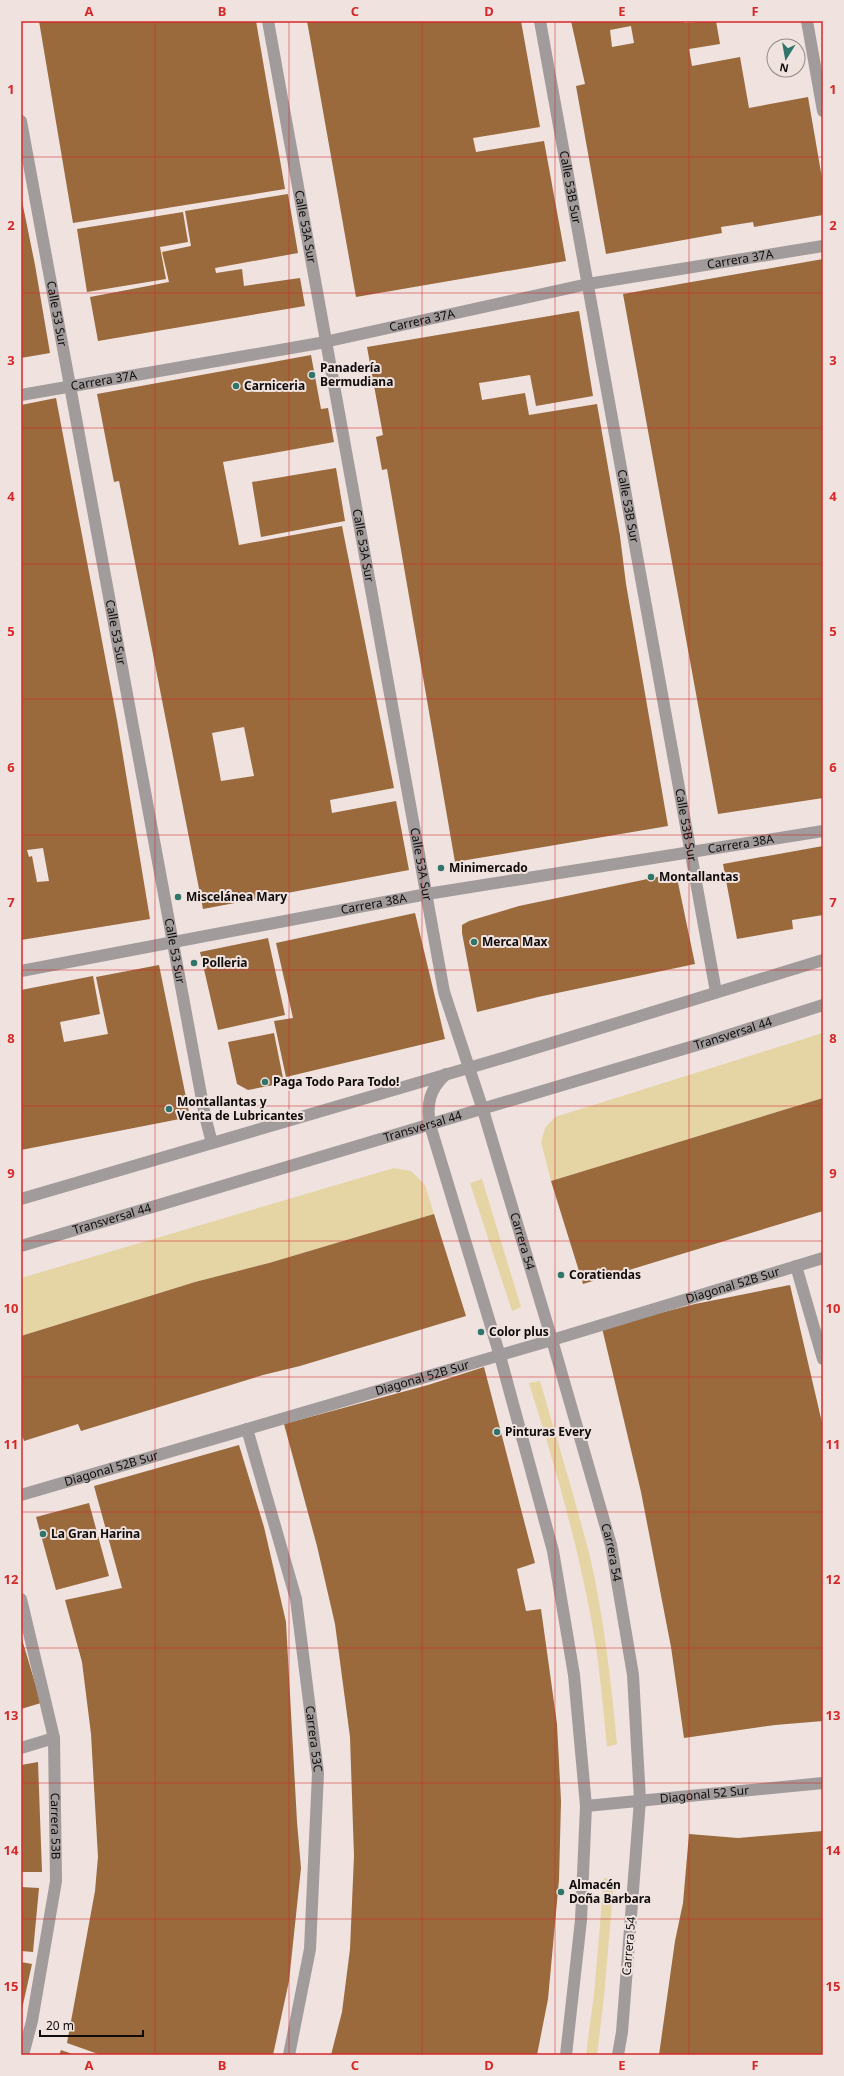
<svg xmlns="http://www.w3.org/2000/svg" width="844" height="2076" font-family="'Noto Sans',sans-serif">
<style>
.green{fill:#e5d5a4}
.building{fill:#9a693c;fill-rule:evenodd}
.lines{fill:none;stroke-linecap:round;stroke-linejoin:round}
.minor{stroke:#a19b9c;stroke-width:12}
.grid{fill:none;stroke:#d62828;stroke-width:1;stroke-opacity:0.55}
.poi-dot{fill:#307569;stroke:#efe2df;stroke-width:1.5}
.labels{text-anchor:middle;stroke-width:4;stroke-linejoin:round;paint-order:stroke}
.street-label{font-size:12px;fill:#0f0b0a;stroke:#efe2df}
.poi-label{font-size:12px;font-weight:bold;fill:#0f0b0a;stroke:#efe2df;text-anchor:start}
.neatline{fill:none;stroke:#d62828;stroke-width:1.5}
.grid-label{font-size:13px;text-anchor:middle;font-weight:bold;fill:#d62828}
</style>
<rect width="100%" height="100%" fill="#efe2df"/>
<!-- green -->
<path class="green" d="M823,1033V1098L551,1181L541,1142L545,1128L555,1117Z
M394,1168L411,1171L425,1185L434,1214L269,1263L195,1282L21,1336V1278Z
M482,1179L521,1307L512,1311L470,1183Z
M540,1381C557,1440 575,1498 590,1557C604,1618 611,1681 617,1744L607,1747C604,1716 601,1685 597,1654C583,1562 557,1472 529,1383Z
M604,1878L614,1880L604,1997L597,2055H586L594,1994Z"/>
<!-- building -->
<path class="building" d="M39,21H256L285,189L73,223Z
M307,21H521L540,127L473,138L476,152L544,141L566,261L356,297Z
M571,21H684V23L716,21L720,44L689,49L692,66L740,57L749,108L808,97L823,184V215L754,227L753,222L721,227L722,233L606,254L576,86L585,84ZM631,26L634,43L612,47L610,30Z
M288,194L298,253L215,268L216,273L242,269L244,286L300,278L305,306L98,341L90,297L169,282L162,252L191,246L185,211Z
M21,196L35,265L50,353L21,358Z
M183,212L188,242L160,247L166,279L87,292L77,229Z
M823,259V798L718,814L623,294Z
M579,311L593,396L536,406L530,375L479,383L482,400L525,393L529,415L597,404L620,536L626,584L668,826L455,862L387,469L382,470L376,437L383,435L367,347Z
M311,355L321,409L328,408L334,442L223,462L239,545L342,526L394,788L330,800L332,813L396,801L409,870L203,909L119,481L114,482L97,394ZM244,727L254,776L221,781L212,733Z
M56,398L117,720L150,919L21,940V405ZM43,848L49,881L37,882L32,856L29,857L27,850Z
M336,468L345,521L261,537L252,482Z
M823,846V915L792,920L793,929L737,939L723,864Z
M676,873L695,964L538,997L477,1012L462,933V925L469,921L519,906Z
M415,913L445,1039L286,1077L274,1021L293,1018L276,943Z
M268,938L285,1015L218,1030L200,952Z
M159,965L190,1117L21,1150V990L93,976L100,1014L60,1022L64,1042L108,1034L96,977Z
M274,1033L284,1083L248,1090L237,1084L228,1042Z
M823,1098V1211L583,1284L551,1181Z
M434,1214L466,1316L300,1366L263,1375L81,1431L78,1424L24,1441L21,1432V1336L195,1282L269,1263Z
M790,1285L823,1427V1721L775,1725L684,1738L671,1647L641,1492L602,1328L695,1304Z
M484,1367L535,1563L517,1569L526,1611L541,1609L557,1724L561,1801L559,1880L548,1999L537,2055H331L342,2012L350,1949L354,1856L350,1737L335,1624L317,1546L284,1424L428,1385Z
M239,1445L264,1527L286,1622L297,1822L301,1868L289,1981L273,2055H101L67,2043L95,1891L98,1857L91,1734L82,1662L65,1600L122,1588L94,1486Z
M89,1503L109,1576L56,1590L36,1517Z
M21,1636L41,1703L21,1709Z
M38,1762L42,1872H21V1765Z
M823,1831V2055H659L675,1941L683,1903L689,1834L738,1838Z
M21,1887L39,1888L33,1952L21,1951Z
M21,1962L32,1964L22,2009H21Z
M61,2050L75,2055H59Z"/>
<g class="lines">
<!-- minor -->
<g class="minor">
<path id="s1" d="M268,21L444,992L483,1110L552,1340L611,1545L633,1675L640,1800L622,2032L618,2055"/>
<path id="s2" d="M540,21L716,992"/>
<path d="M807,21L823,111"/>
<path id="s3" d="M21,121L205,1116L212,1143"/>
<path id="s4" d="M21,395L320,343L588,284L823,246"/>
<path id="s5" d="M21,971L427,894L823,831"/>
<path d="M446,1074C430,1089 426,1103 430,1125L500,1356L553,1551L574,1675L586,1806L581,1920L566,2055"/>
<path d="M21,1199L506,1057L823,960"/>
<path id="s6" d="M21,1246L707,1042L823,1005"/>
<path d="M796,1266L823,1359"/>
<path id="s7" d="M247,1429L296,1599L318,1773L310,1949L289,2055"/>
<path id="s8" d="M21,1495L552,1340L823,1258"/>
<path id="s9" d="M21,1599L54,1738L56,1881L32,2021L23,2055"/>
<path d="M21,1748L54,1738"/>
<path id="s10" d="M586,1806L823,1783"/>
</g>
</g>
<!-- grid -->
<path class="grid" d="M155,21V2055M289,21V2055M422,21V2055M555,21V2055M689,21V2055M21,157H823M21,293H823M21,428H823M21,564H823M21,699H823M21,835H823M21,970H823M21,1106H823M21,1241H823M21,1377H823M21,1512H823M21,1648H823M21,1783H823M21,1919H823"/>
<!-- markers -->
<g class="poi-dot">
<circle cx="312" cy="375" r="4"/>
<circle cx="236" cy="386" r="4"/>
<circle cx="441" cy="868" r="4"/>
<circle cx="651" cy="877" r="4"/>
<circle cx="178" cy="897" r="4"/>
<circle cx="474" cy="942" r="4"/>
<circle cx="194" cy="963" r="4"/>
<circle cx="265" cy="1082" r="4"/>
<circle cx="169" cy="1109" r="4"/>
<circle cx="561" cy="1275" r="4"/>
<circle cx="481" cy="1332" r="4"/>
<circle cx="497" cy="1432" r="4"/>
<circle cx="43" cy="1534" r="4"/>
<circle cx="561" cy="1892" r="4"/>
</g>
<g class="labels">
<!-- street labels -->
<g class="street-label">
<text dy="4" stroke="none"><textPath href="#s2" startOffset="169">Calle 53B Sur</textPath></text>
<text dy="4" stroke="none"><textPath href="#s1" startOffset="209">Calle 53A Sur</textPath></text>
<text dy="4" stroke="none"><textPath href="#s4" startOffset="732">Carrera 37A</textPath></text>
<text dy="4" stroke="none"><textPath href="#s3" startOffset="196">Calle 53 Sur</textPath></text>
<text dy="4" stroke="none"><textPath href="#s4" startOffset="408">Carrera 37A</textPath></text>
<text dy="4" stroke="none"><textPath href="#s4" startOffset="84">Carrera 37A</textPath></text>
<text dy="4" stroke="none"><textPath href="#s2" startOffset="493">Calle 53B Sur</textPath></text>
<text dy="4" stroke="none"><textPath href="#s1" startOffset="533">Calle 53A Sur</textPath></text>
<text dy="4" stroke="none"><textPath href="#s3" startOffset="520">Calle 53 Sur</textPath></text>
<text dy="4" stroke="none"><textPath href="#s2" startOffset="817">Calle 53B Sur</textPath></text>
<text dy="4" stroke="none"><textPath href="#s5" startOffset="731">Carrera 38A</textPath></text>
<text dy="4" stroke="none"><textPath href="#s1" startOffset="857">Calle 53A Sur</textPath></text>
<text dy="4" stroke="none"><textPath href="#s5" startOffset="359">Carrera 38A</textPath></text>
<text dy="4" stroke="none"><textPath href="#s3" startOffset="844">Calle 53 Sur</textPath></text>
<text dy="4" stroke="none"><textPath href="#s6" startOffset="743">Transversal 44</textPath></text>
<text dy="4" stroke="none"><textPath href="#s6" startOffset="419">Transversal 44</textPath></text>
<text dy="4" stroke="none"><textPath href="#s6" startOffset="95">Transversal 44</textPath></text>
<text dy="4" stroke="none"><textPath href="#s1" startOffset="1248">Carrera 54</textPath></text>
<text dy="4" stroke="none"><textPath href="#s8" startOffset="742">Diagonal 52B Sur</textPath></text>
<text dy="4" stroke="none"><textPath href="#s8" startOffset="418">Diagonal 52B Sur</textPath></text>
<text dy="4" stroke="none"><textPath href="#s8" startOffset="94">Diagonal 52B Sur</textPath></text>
<text dy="4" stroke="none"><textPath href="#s1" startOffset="1572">Carrera 54</textPath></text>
<text dy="4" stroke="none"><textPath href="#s7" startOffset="318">Carrera 53C</textPath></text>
<text dy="4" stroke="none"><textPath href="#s10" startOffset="119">Diagonal 52 Sur</textPath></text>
<text dy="4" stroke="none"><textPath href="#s9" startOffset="231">Carrera 53B</textPath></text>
<text transform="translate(629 1946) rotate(-85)" y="4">Carrera 54</text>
</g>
<!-- poi labels -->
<g class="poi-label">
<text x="320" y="372">Panadería<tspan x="320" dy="14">Bermudiana</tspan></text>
<text x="244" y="390">Carniceria</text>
<text x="449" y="872">Minimercado</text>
<text x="659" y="881">Montallantas</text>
<text x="186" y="901">Miscelánea Mary</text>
<text x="482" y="946">Merca Max</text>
<text x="202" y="967">Polleria</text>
<text x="273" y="1086">Paga Todo Para Todo!</text>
<text x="177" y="1106">Montallantas y<tspan x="177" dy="14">Venta de Lubricantes</tspan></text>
<text x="569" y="1279">Coratiendas</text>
<text x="489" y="1336">Color plus</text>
<text x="505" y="1436">Pinturas Every</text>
<text x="51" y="1538">La Gran Harina</text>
<text x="569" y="1889">Almacén<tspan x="569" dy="14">Doña Barbara</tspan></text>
</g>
</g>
<!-- border -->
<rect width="844" height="2076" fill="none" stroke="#efe2df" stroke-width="44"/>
<!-- north arrow -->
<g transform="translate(786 58) rotate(191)"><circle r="19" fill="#efe2df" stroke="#958c8a"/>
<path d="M0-3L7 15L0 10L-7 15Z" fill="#307569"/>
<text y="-6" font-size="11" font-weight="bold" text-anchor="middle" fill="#0f0b0a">N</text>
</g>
<!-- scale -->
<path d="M40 2030v6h103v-6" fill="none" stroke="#0f0b0a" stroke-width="2"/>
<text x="46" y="2030" font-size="12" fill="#0f0b0a" stroke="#efe2df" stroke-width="3" paint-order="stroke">20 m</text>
<rect x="22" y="22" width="800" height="2032" class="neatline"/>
<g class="grid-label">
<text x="89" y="16">A</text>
<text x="222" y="16">B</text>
<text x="355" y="16">C</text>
<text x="489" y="16">D</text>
<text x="622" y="16">E</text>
<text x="755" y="16">F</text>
<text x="11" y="94">1</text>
<text x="833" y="94">1</text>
<text x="11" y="230">2</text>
<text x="833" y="230">2</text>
<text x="11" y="365">3</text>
<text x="833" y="365">3</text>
<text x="11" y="501">4</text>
<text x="833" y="501">4</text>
<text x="11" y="636">5</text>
<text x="833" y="636">5</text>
<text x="11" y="772">6</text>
<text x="833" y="772">6</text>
<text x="11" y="907">7</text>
<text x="833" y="907">7</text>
<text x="11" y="1043">8</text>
<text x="833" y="1043">8</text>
<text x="11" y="1178">9</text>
<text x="833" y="1178">9</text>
<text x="11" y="1313">10</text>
<text x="833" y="1313">10</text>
<text x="11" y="1449">11</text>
<text x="833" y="1449">11</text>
<text x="11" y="1584">12</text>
<text x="833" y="1584">12</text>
<text x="11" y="1720">13</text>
<text x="833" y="1720">13</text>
<text x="11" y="1855">14</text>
<text x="833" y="1855">14</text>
<text x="11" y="1991">15</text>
<text x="833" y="1991">15</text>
<text x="89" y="2070">A</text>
<text x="222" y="2070">B</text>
<text x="355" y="2070">C</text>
<text x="489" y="2070">D</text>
<text x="622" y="2070">E</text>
<text x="755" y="2070">F</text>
</g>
</svg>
